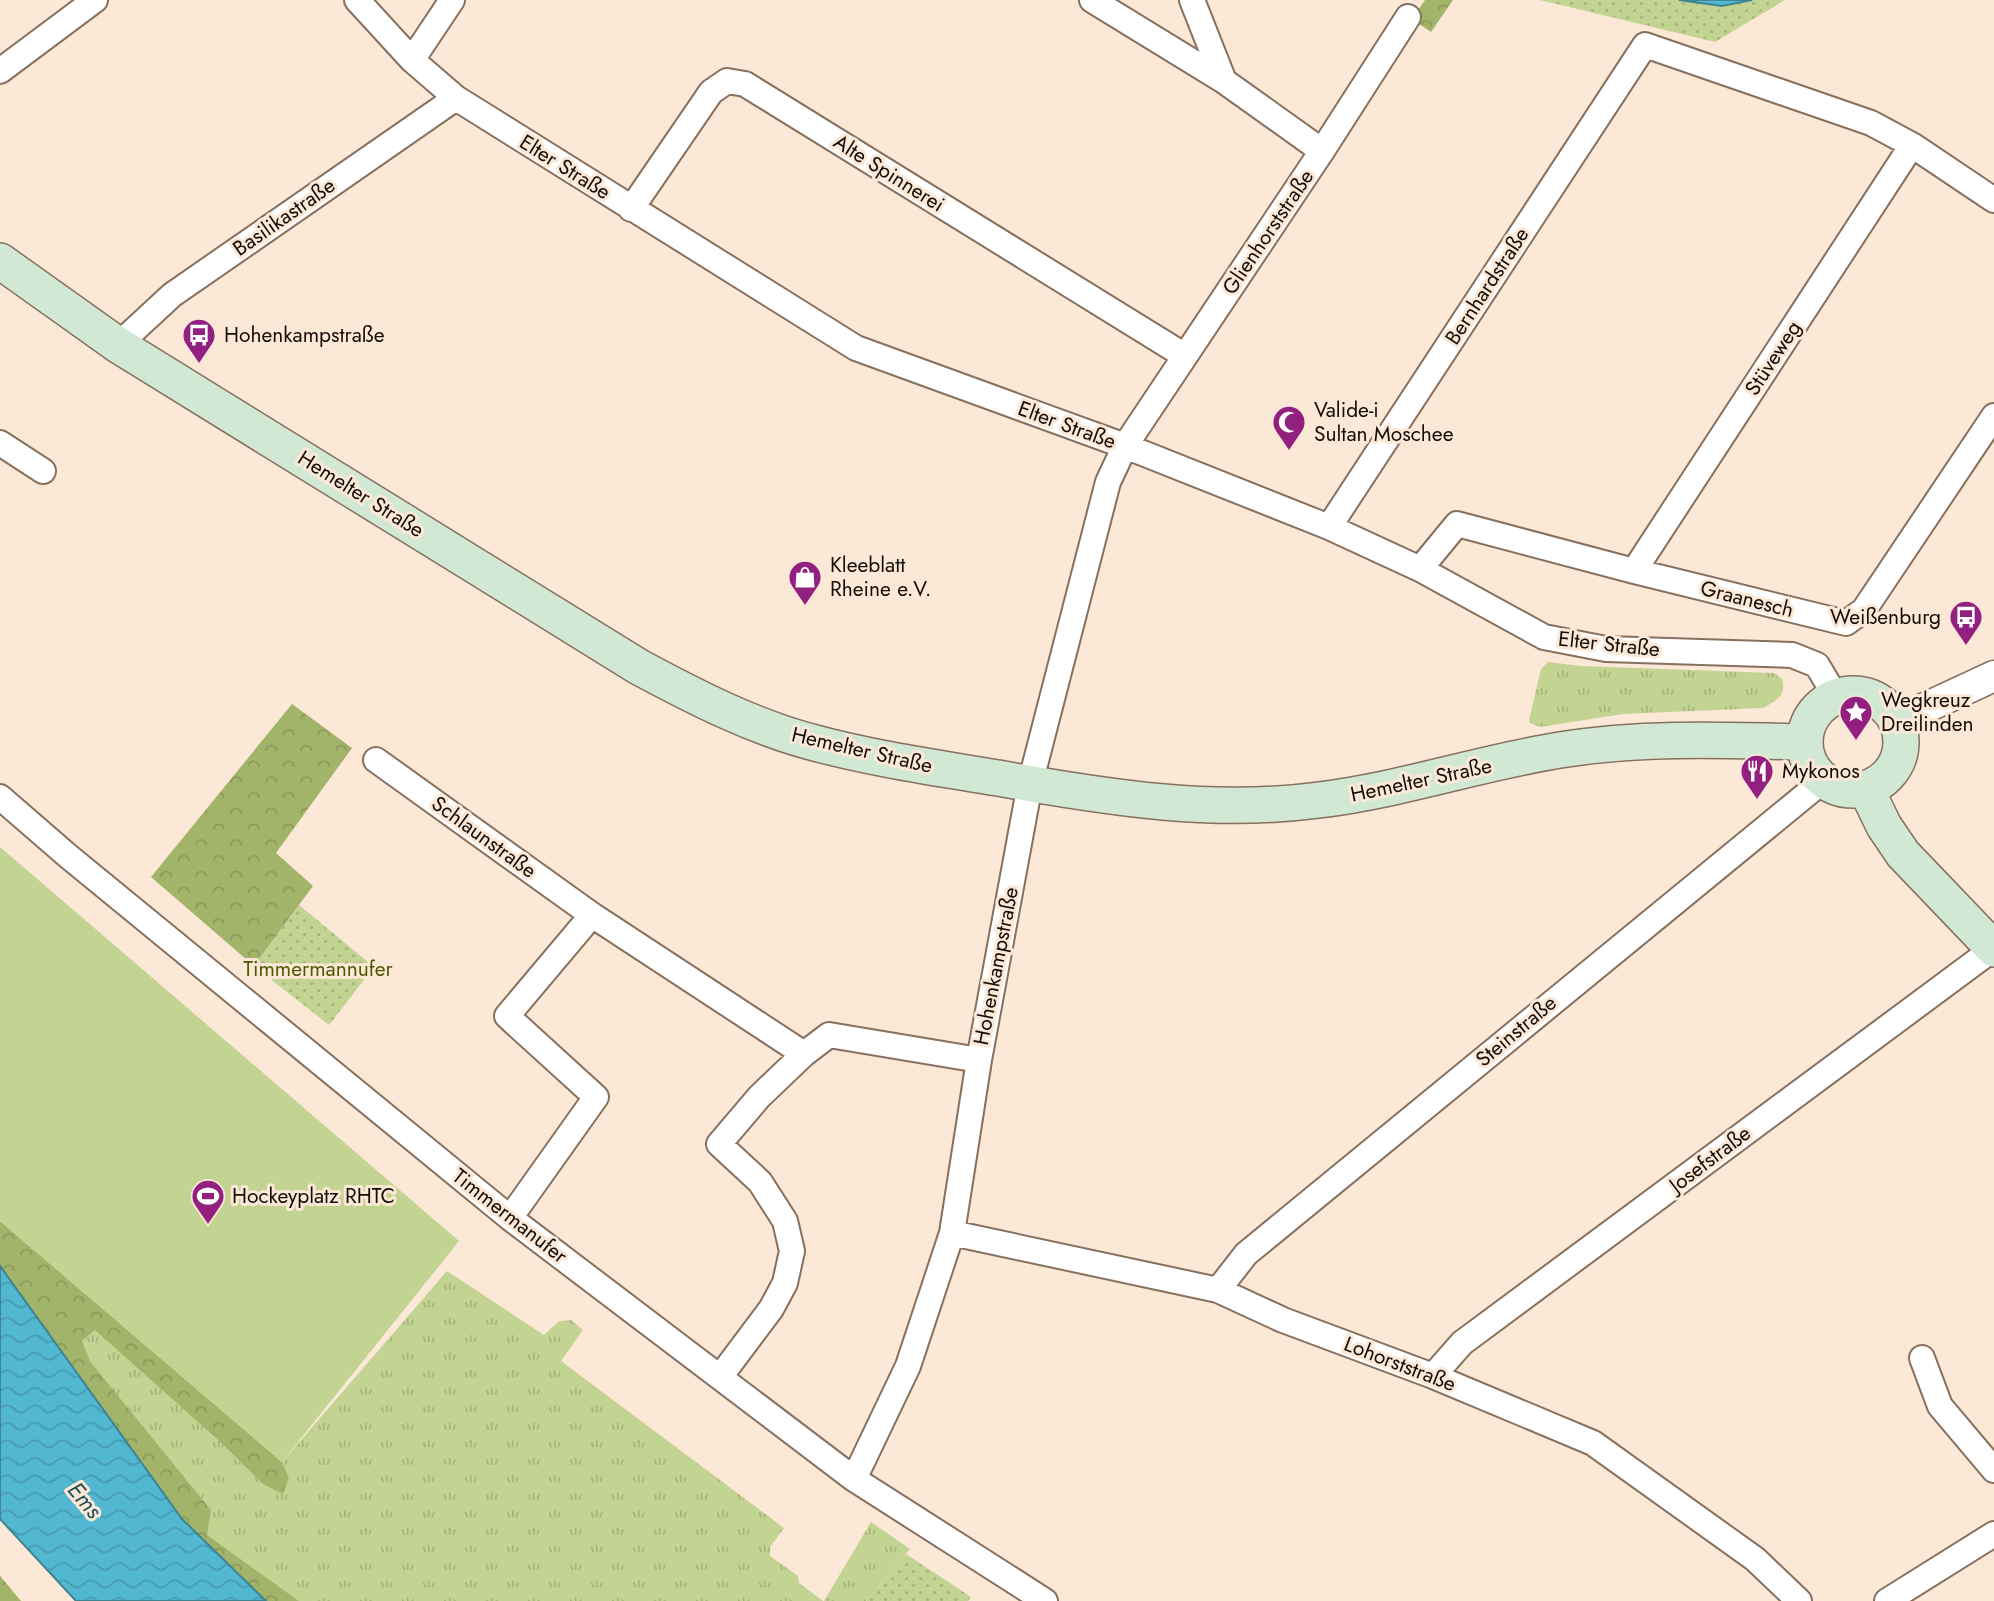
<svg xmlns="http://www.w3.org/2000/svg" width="1994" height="1601" font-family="Jost,sans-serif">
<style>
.grass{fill:url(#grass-tufts)}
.forest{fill:url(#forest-crowns)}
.park{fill:url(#park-dots)}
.pitch{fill:#c3d392}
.water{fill:url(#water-waves);stroke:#3f8493;stroke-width:2}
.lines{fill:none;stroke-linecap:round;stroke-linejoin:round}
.minor-casing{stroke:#87705d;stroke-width:28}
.tertiary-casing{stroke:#87705d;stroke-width:33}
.secondary-casing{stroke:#87705d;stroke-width:38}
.minor{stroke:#fff;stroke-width:24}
.tertiary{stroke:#fff;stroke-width:30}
.secondary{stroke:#d1e8d5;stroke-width:35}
.labels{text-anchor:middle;stroke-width:6;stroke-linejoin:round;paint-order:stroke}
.street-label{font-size:21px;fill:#140c06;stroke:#fce8d7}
.poi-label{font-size:21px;fill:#140c06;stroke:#fce8d7;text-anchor:start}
.park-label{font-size:21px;fill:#4c5a01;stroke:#fce8d7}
.water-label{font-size:23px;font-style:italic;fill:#204d58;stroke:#fce8d7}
</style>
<defs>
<pattern id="grass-tufts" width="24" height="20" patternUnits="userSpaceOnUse" patternTransform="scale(1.75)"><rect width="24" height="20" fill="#c3d392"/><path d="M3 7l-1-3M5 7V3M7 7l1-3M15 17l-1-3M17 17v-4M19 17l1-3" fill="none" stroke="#a7b47c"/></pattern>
<pattern id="forest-crowns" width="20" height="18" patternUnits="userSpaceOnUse" patternTransform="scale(1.75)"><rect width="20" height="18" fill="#a2b46a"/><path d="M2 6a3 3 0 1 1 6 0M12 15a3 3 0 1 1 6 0" fill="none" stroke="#8b9a5a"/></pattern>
<pattern id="park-dots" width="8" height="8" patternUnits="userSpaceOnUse" patternTransform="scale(1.75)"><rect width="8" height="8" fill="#c3d392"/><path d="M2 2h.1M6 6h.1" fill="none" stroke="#a7b47c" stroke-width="1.8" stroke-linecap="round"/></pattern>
<pattern id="water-waves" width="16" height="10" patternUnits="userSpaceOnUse" patternTransform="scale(1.75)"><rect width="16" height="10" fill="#52b7d0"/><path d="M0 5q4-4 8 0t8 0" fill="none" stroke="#479cb1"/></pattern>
</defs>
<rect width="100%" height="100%" fill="#fce8d7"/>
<!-- grass -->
<path class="grass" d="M1548,662L1581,666L1774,673L1782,679C1787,696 1776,701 1763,708L1623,714L1540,727L1530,723L1529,720L1541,669Z
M447,1271L544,1335L559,1321L571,1320L583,1330L561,1361L784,1528L770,1547V1556L798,1576L799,1583L823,1601H299L206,1535L211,1510L90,1361L81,1342L95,1329L219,1441L263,1484L289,1477L282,1462Z
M871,1522L910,1549L866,1601H824Z"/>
<!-- forest -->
<path class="forest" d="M1425,0H1453L1431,32L1412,19Z
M292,704L352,748L276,853L313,886L254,966L151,877Z
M0,1221L282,1462L289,1477L283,1494L263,1484L219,1441L95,1330L82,1341L90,1361L211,1510L207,1535L299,1601H266L182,1519L0,1266Z
M0,1575L1,1577L21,1601H0Z"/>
<!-- park -->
<path class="park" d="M1540,0H1785L1715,42Z
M299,905L374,967L329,1025L254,966Z
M906,1554L971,1597L968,1601H866Z"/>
<!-- pitch -->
<path class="pitch" d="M0,847L459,1241L282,1462L0,1221Z"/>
<!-- water -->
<path class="water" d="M1679,0H1752L1722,6Z
M0,1266L182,1519L266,1601H76L0,1519Z"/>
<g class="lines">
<defs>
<path id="minor" d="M357,0L412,60L456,98L856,348L1125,446L1329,527L1420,569L1544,637L1606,649L1792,655L1817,665L1836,697
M1092,0L1224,81
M1192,0L1224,81L1322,151
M412,60L452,0
M0,71L95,0
M631,209L711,92L727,81L745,84L1185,356
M118,345L172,295L456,98
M0,443L43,471
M1329,527L1645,45L1871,123L1912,145L1994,200
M1420,569L1457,524L1634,571L1846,623L1864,610L1994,416
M1634,571L1912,145
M376,760L592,915L507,1016L596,1097L510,1218
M0,797L68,856L510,1218L854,1479L1045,1601
M592,915L804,1054L829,1035L979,1060
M952,1233L1218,1290L1283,1320L1433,1376L1593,1443L1755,1559L1799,1601
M1218,1290L1246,1254L1824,780
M1922,1358L1940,1406L1994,1470
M1433,1376L1462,1343L1993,949
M720,1377L771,1309L785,1283L792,1251L785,1221L760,1182L719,1144L759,1097L804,1054
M854,1479L908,1366L952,1233L979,1060L1030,784L1108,482L1125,446L1322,151L1408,17
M1887,1601L1994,1534"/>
<path id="tertiary" d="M1897,721L1994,676"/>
<path id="secondary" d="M0,261L118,345L639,667C695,697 753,727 815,743C878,760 945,769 1009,780C1112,798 1214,814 1319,800C1401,790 1479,763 1560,750C1642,737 1723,740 1805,742
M1805 742a48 48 0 1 1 96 0a48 48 0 1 1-96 0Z
M1866,789L1884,826L1903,854L1994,949"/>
</defs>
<!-- minor casing -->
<use href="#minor" class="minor-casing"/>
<!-- tertiary casing -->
<use href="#tertiary" class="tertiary-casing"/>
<!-- secondary casing -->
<use href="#secondary" class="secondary-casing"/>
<!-- minor -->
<use href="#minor" class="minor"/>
<!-- tertiary -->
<use href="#tertiary" class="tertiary"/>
<!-- secondary -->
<use href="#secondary" class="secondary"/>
</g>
<!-- icons -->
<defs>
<symbol id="bus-pin" viewBox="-11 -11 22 30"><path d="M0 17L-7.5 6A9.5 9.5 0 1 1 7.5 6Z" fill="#912080" stroke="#fce8d7"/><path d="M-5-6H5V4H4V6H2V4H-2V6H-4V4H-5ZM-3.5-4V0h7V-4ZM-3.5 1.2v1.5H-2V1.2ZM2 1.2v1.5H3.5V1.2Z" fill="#fff"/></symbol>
<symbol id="mosque-pin" viewBox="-11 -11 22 30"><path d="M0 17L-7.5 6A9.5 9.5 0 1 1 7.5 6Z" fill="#912080" stroke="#fce8d7"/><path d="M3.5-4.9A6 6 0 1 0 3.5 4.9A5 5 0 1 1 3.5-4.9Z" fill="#fff"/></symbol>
<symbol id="shop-pin" viewBox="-11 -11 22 30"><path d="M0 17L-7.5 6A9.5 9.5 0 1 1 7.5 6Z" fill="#912080" stroke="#fce8d7"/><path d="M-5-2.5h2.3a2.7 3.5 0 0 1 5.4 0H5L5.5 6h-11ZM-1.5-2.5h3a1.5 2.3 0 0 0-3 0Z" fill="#fff"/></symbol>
<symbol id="sight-pin" viewBox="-11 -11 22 30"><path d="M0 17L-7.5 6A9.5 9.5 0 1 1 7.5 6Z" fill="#912080" stroke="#fce8d7"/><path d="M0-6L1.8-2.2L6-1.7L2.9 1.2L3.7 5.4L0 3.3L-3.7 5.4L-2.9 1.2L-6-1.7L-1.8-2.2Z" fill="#fff"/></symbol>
<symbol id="restaurant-pin" viewBox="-11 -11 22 30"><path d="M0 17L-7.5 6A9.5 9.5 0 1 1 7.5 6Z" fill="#912080" stroke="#fce8d7"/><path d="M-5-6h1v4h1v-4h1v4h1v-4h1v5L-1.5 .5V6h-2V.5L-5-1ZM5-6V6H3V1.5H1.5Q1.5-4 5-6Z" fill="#fff"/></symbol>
<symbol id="stadium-pin" viewBox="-11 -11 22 30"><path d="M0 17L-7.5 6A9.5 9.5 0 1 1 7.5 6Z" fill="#912080" stroke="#fce8d7"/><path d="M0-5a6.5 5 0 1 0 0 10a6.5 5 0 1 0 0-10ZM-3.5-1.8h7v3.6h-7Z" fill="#fff"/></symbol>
</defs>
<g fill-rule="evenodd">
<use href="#bus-pin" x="180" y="316" width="38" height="52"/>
<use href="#mosque-pin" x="1270" y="403" width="38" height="52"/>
<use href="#shop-pin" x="786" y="558" width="38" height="52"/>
<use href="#bus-pin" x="1947" y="598" width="38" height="52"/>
<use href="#sight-pin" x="1837" y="693" width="38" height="52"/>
<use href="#restaurant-pin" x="1738" y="752" width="38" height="52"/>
<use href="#stadium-pin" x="189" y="1177" width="38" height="52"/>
</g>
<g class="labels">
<!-- street labels -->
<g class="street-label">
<text transform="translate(565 167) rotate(32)" y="7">Elter Straße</text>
<text transform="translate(889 173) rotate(32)" y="7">Alte Spinnerei</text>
<text transform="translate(284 217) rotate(-35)" y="7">Basilikastraße</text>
<text transform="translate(1268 232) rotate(-56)" y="7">Glienhorststraße</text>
<text transform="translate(1487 286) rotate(-57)" y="7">Bernhardstraße</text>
<text transform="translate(1773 358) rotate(-57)" y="7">Stüveweg</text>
<text transform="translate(1067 425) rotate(20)" y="7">Elter Straße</text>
<text transform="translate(361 494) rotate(32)" y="7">Hemelter Straße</text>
<text transform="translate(1747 599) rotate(14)" y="7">Graanesch</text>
<text transform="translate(1609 644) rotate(6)" y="7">Elter Straße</text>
<text transform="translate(862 750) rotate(13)" y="7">Hemelter Straße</text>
<text transform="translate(1421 780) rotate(-12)" y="7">Hemelter Straße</text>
<text transform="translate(484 837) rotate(36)" y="7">Schlaunstraße</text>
<text transform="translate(996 966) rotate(-79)" y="7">Hohenkampstraße</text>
<text transform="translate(1516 1031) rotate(-40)" y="7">Steinstraße</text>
<text transform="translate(1710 1159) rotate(-37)" y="7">Josefstraße</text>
<text transform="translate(510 1216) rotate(38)" y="7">Timmermanufer</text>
<text transform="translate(1400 1364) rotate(21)" y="7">Lohorststraße</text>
</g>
<!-- poi labels -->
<g class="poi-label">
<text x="224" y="342">Hohenkampstraße</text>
<text x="1314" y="417">Valide-i<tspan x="1314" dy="24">Sultan Moschee</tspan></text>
<text x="830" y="572">Kleeblatt<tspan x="830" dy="24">Rheine e.V.</tspan></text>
<text x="1941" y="624" text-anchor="end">Weißenburg</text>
<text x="1881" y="707">Wegkreuz<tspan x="1881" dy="24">Dreilinden</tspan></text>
<text x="1782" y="778">Mykonos</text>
<text x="232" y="1203">Hockeyplatz RHTC</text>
</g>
<!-- park labels -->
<g class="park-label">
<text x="318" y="976">Timmermannufer</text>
</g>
<!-- water labels -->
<g class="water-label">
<text transform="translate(85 1500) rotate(50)" y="8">Ems</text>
</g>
</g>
</svg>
